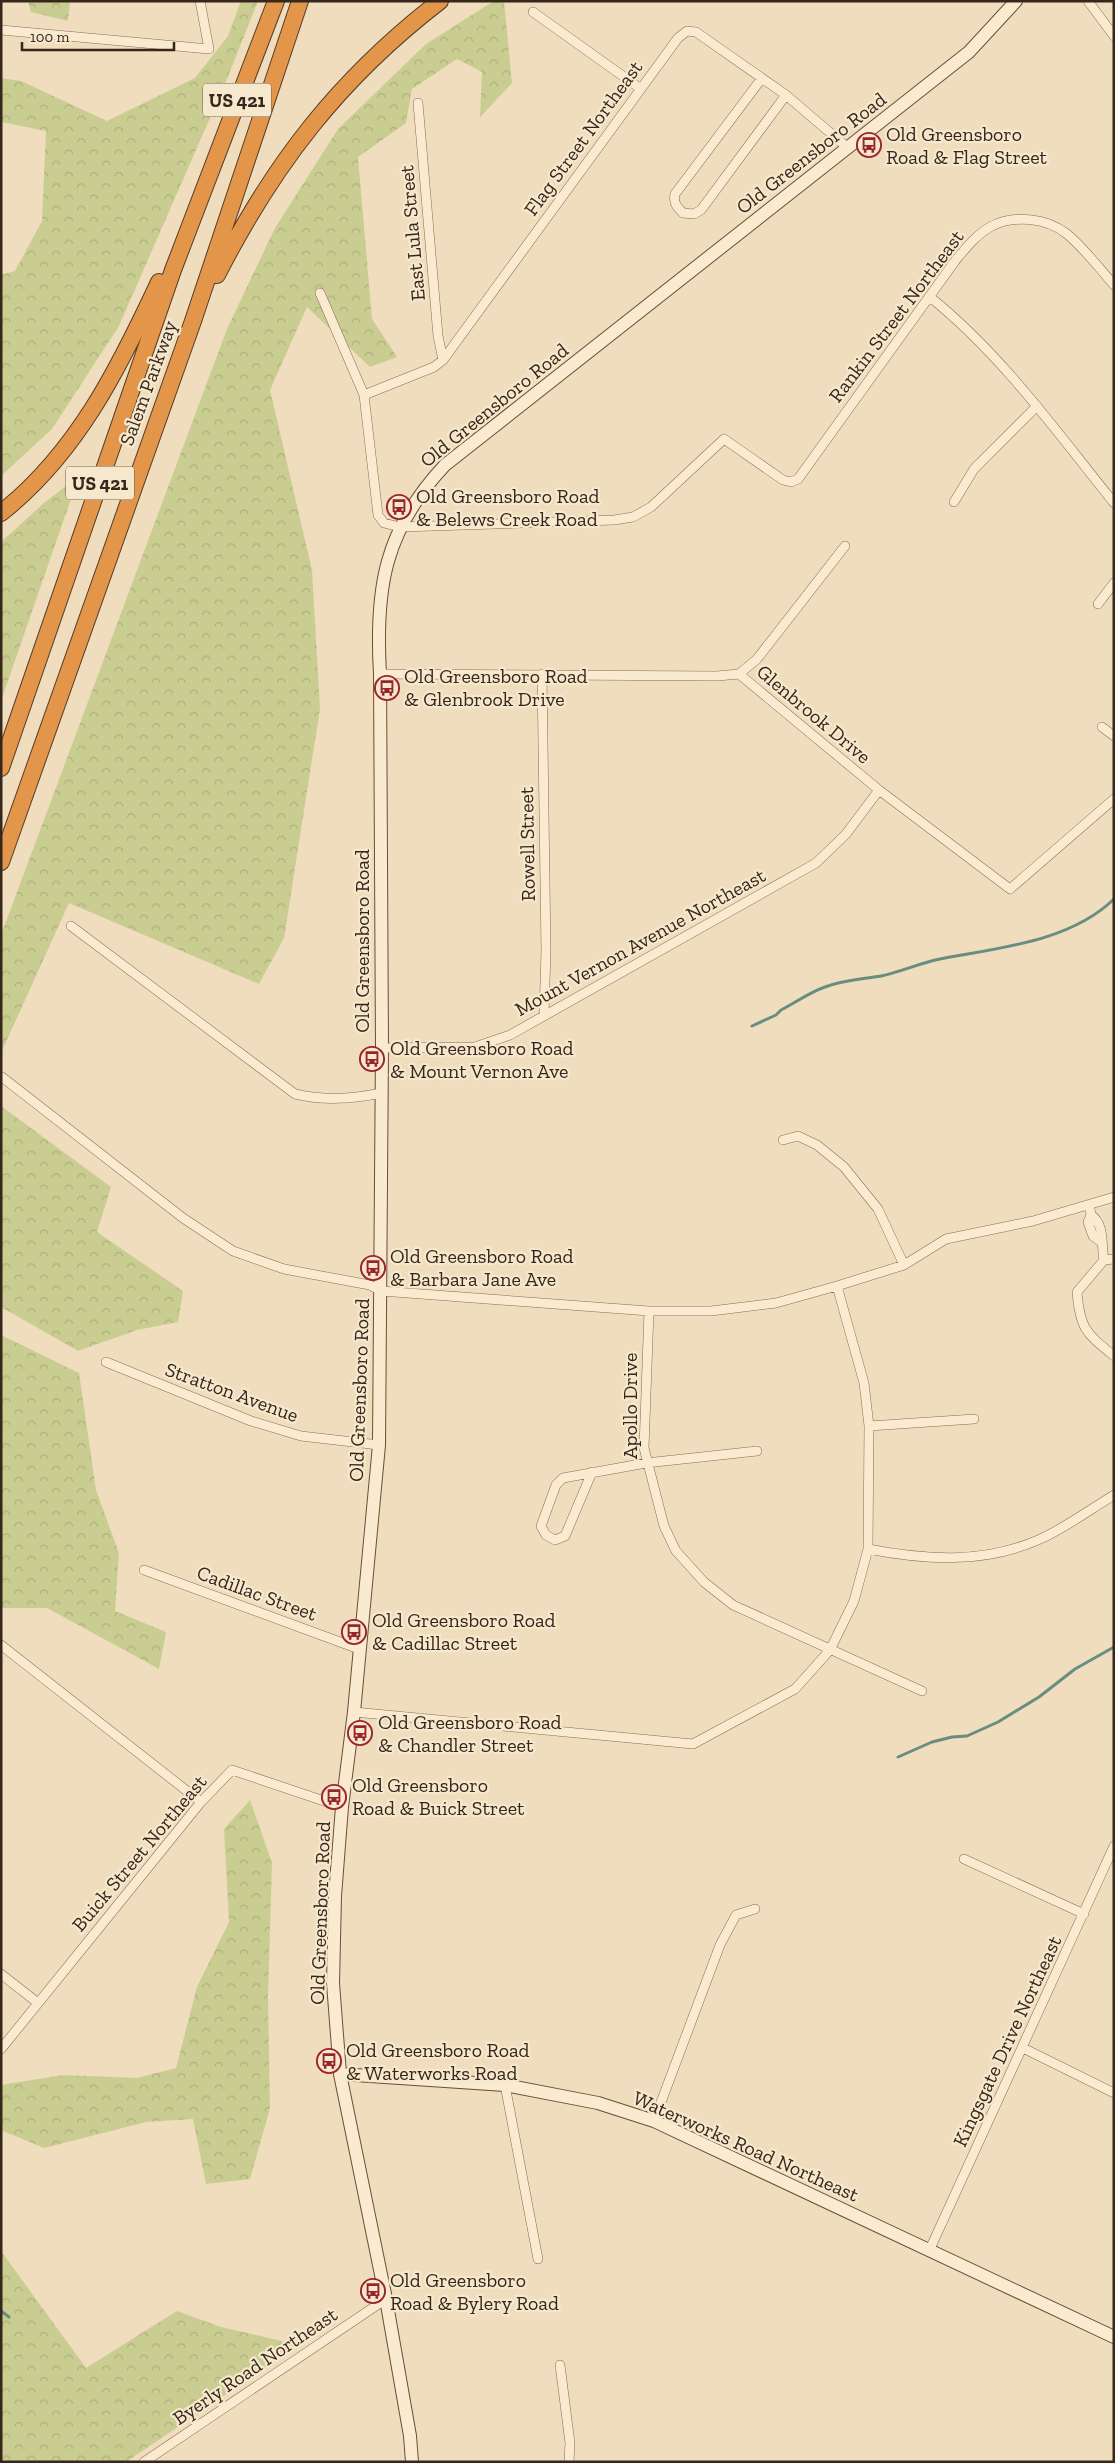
<svg xmlns="http://www.w3.org/2000/svg" width="1115" height="2463" font-family="'Zilla Slab',serif">
<style>
.forest{fill:url(#forest-crowns)}
.lines{fill:none;stroke-linecap:round;stroke-linejoin:round}
.stream{stroke:#688e82;stroke-width:3}
.street-casing{stroke:#886d56;stroke-width:10}
.secondary-casing{stroke:#694e39;stroke-width:14}
.highway-casing{stroke:#553c2b;stroke-width:18}
.street{stroke:#faebd0;stroke-width:9}
.secondary{stroke:#faebd0;stroke-width:12}
.highway{stroke:#e39649;stroke-width:16}
.labels{text-anchor:middle;stroke-width:4.5;stroke-linejoin:round;paint-order:stroke}
.shield{fill:#f6e8cd;stroke:#706050;stroke-width:1}
.shield-label{font-size:19px;font-weight:bold;fill:#36261b}
.poi-label{font-size:20px;fill:#36261b;stroke:#f6e8cd;text-anchor:start}
.street-label{font-size:20px;fill:#36261b;stroke:#f6e8cd}
</style>
<defs>
<pattern id="forest-crowns" width="20" height="18" patternUnits="userSpaceOnUse" patternTransform="scale(1.25)"><rect width="20" height="18" fill="#cacd91"/><path d="M2 6a3 3 0 1 1 6 0M12 15a3 3 0 1 1 6 0" fill="none" stroke="#aeb07c"/></pattern>
</defs>
<rect width="100%" height="100%" fill="#efddbd"/>
<!-- forest -->
<path class="forest" d="M28,1H70L68,21L31,12Z
M241,1H258L227,79L119,326L52,429L1,476V275L15,271L42,221L46,131L1,122V78L21,81L107,121L195,78L228,36Z
M494,1H504L512,83L480,117L482,72L457,59L412,89L406,123L358,157L372,319L397,357L370,367L307,307L270,390L312,570L320,709L284,938L259,984L69,903L1,1053V935L227,329L275,228L338,129L426,44Z
M79,476L1,701V542L44,503Z
M1,1106L111,1187L97,1232L183,1291L178,1322L137,1330L78,1351L1,1307Z
M1,1335L79,1373L96,1490L119,1553L115,1611L166,1632L159,1669L47,1608H1Z
M250,1800L272,1863L268,1995L270,2108L250,2179L206,2184L193,2119L146,2122L44,2148L1,2130V2085L63,2075L137,2078L176,2068L197,1987L229,1922L224,1829Z
M1,2251L86,2368L177,2311L221,2327L299,2345L126,2462H1Z"/>
<g class="lines">
<!-- stream -->
<path class="stream" d="M752,1026L776,1015L781,1010C795,1003 810,992 825,987C843,980 862,979 881,976C900,972 920,963 940,959C997,948 1070,942 1114,899
M898,1757L932,1742L952,1737L967,1736L998,1722L1039,1697L1075,1669L1114,1647
M1,2311L9,2317"/>
<defs>
<path id="street" d="M1088,1L1114,36
M533,12L641,89
M1,30L209,49L200,1
M762,78L675,194C673,203 677,207 683,213L694,214L701,210L786,95
M418,103L438,336L443,360
M320,293L364,395L378,515L384,523L400,527L614,520L633,517L651,507L724,439L783,480L791,482L798,479L955,261C965,249 976,235 990,227C1013,214 1047,218 1067,234C1084,248 1099,268 1114,285
M930,297C1002,355 1056,431 1114,503
M364,395L434,367L443,360L678,38L687,31L696,32L786,95L848,148
M954,502L974,469L1037,406
M1098,604L1114,583
M380,674L717,676L739,674L879,790L1010,889L1114,799
M542,674L546,951L544,1015
M739,674L757,659L845,546
M1102,727L1114,736
M71,926L295,1094C326,1101 351,1099 382,1093
M382,1048L475,1047L510,1035L816,863L846,834L879,790
M2,1077L183,1218L233,1251L284,1269L370,1285L381,1291L649,1311H711L776,1303L837,1286L904,1265L946,1239L1033,1221L1114,1197
M783,1140L798,1136L817,1145L844,1167L878,1209L904,1265
M1090,1209L1091,1215L1088,1222L1093,1236L1100,1241
M1091,1215C1105,1224 1101,1245 1104,1260
M1114,1259L1104,1260L1077,1292C1080,1329 1086,1333 1114,1356
M649,1311L644,1448L664,1526L676,1551L704,1582L733,1605L922,1691
M106,1362L251,1421L301,1436L379,1445
M869,1426L974,1419
M592,1472L565,1536L555,1540L546,1535L541,1526L556,1485L563,1478L646,1463L757,1451
M868,1549C925,1560 983,1564 1038,1540C1064,1529 1089,1510 1114,1495
M144,1570L359,1649
M1,1645L201,1802
M354,1712L693,1744L795,1689L830,1650L854,1601L868,1549L869,1426L864,1383L837,1286
M964,1859L1084,1914
M1,1974L38,2003
M1023,2048L1114,2093
M1,2049L201,1802L232,1770L342,1807
M505,2085L538,2259
M654,2121L720,1945L736,1915L755,1909
M930,2249L1114,1846
M560,2365L570,2443L569,2462
M144,2462L386,2299"/>
<path id="secondary" d="M340,2074L505,2085L598,2103L654,2121L1114,2337
M412,2462L410,2436L386,2299L340,2074L333,1983L335,1896L342,1807L354,1712L379,1445L382,1048L380,674C375,589 384,530 445,465L969,52L1016,1"/>
<path id="highway" d="M217,275C274,163 340,78 440,1
M1,513C77,453 119,368 159,282
M1,768L173,270L276,1
M1,862L193,321L300,1"/>
</defs>
<!-- street casing -->
<use href="#street" class="street-casing"/>
<!-- secondary casing -->
<use href="#secondary" class="secondary-casing"/>
<!-- highway casing -->
<use href="#highway" class="highway-casing"/>
<!-- street -->
<use href="#street" class="street"/>
<!-- secondary -->
<use href="#secondary" class="secondary"/>
<!-- highway -->
<use href="#highway" class="highway"/>
</g>
<!-- icons -->
<defs>
<symbol id="bus-ring" viewBox="-11 -11 22 22"><circle r="9.5" fill="#f6e8cd" stroke="#99242c" stroke-width="1.5"/><path d="M-5-6H5V4H4V6H2V4H-2V6H-4V4H-5ZM-3.5-4V0h7V-4ZM-3.5 1.2v1.5H-2V1.2ZM2 1.2v1.5H3.5V1.2Z" fill="#99242c"/></symbol>
</defs>
<g fill-rule="evenodd">
<use href="#bus-ring" x="855" y="131" width="28" height="28"/>
<use href="#bus-ring" x="385" y="493" width="28" height="28"/>
<use href="#bus-ring" x="373" y="674" width="28" height="28"/>
<use href="#bus-ring" x="358" y="1045" width="28" height="28"/>
<use href="#bus-ring" x="359" y="1254" width="28" height="28"/>
<use href="#bus-ring" x="340" y="1618" width="28" height="28"/>
<use href="#bus-ring" x="346" y="1719" width="28" height="28"/>
<use href="#bus-ring" x="320" y="1783" width="28" height="28"/>
<use href="#bus-ring" x="315" y="2047" width="28" height="28"/>
<use href="#bus-ring" x="359" y="2277" width="28" height="28"/>
</g>
<g class="labels">
<!-- shield labels -->
<g class="shield">
<rect x="203" y="83.5" width="68" height="33" rx="4"/>
<rect x="66" y="466.5" width="68" height="33" rx="4"/>
</g>
<g class="shield-label">
<text x="237" y="107">US 421</text>
<text x="100" y="490">US 421</text>
</g>
<!-- poi labels -->
<g class="poi-label">
<text x="886" y="141">Old Greensboro<tspan x="886" dy="23">Road &amp; Flag Street</tspan></text>
<text x="416" y="503">Old Greensboro Road<tspan x="416" dy="23">&amp; Belews Creek Road</tspan></text>
<text x="404" y="683">Old Greensboro Road<tspan x="404" dy="23">&amp; Glenbrook Drive</tspan></text>
<text x="390" y="1055">Old Greensboro Road<tspan x="390" dy="23">&amp; Mount Vernon Ave</tspan></text>
<text x="390" y="1263">Old Greensboro Road<tspan x="390" dy="23">&amp; Barbara Jane Ave</tspan></text>
<text x="372" y="1627">Old Greensboro Road<tspan x="372" dy="23">&amp; Cadillac Street</tspan></text>
<text x="378" y="1729">Old Greensboro Road<tspan x="378" dy="23">&amp; Chandler Street</tspan></text>
<text x="352" y="1792">Old Greensboro<tspan x="352" dy="23">Road &amp; Buick Street</tspan></text>
<text x="346" y="2057">Old Greensboro Road<tspan x="346" dy="23">&amp; Waterworks Road</tspan></text>
<text x="390" y="2287">Old Greensboro<tspan x="390" dy="23">Road &amp; Bylery Road</tspan></text>
</g>
<!-- street labels -->
<g class="street-label">
<text transform="translate(583 138) rotate(-54)" y="7">Flag Street Northeast</text>
<text transform="translate(811 153) rotate(-38)" y="7">Old Greensboro Road</text>
<text transform="translate(412 233) rotate(-95)" y="7">East Lula Street</text>
<text transform="translate(896 316) rotate(-53)" y="7">Rankin Street Northeast</text>
<text transform="translate(148 383) rotate(-70)" y="7">Salem Parkway</text>
<text transform="translate(494 405) rotate(-39)" y="7">Old Greensboro Road</text>
<text transform="translate(814 714) rotate(40)" y="7">Glenbrook Drive</text>
<text transform="translate(527 844) rotate(-91)" y="7">Rowell Street</text>
<text transform="translate(362 941) rotate(-90)" y="7">Old Greensboro Road</text>
<text transform="translate(640 942) rotate(-29)" y="7">Mount Vernon Avenue Northeast</text>
<text transform="translate(359 1390) rotate(-88)" y="7">Old Greensboro Road</text>
<text transform="translate(232 1392) rotate(20)" y="7">Stratton Avenue</text>
<text transform="translate(630 1406) rotate(-90)" y="7">Apollo Drive</text>
<text transform="translate(257 1593) rotate(20)" y="7">Cadillac Street</text>
<text transform="translate(139 1853) rotate(-50)" y="7">Buick Street Northeast</text>
<text transform="translate(320 1913) rotate(-88)" y="7">Old Greensboro Road</text>
<text transform="translate(1007 2041) rotate(-65)" y="7">Kingsgate Drive Northeast</text>
<text transform="translate(746 2146) rotate(24)" y="7">Waterworks Road Northeast</text>
<text transform="translate(255 2366) rotate(-34)" y="7">Byerly Road Northeast</text>
</g>
</g>
<!-- border -->
<rect width="1115" height="2463" fill="none" stroke="#36261b" stroke-width="5"/>
<!-- scale -->
<path d="M22 42v8h152v-8" fill="none" stroke="#36261b" stroke-width="2.5"/>
<text x="30" y="42" font-size="15" fill="#36261b" stroke="#f6e8cd" stroke-width="4" paint-order="stroke">100 m</text>
</svg>
